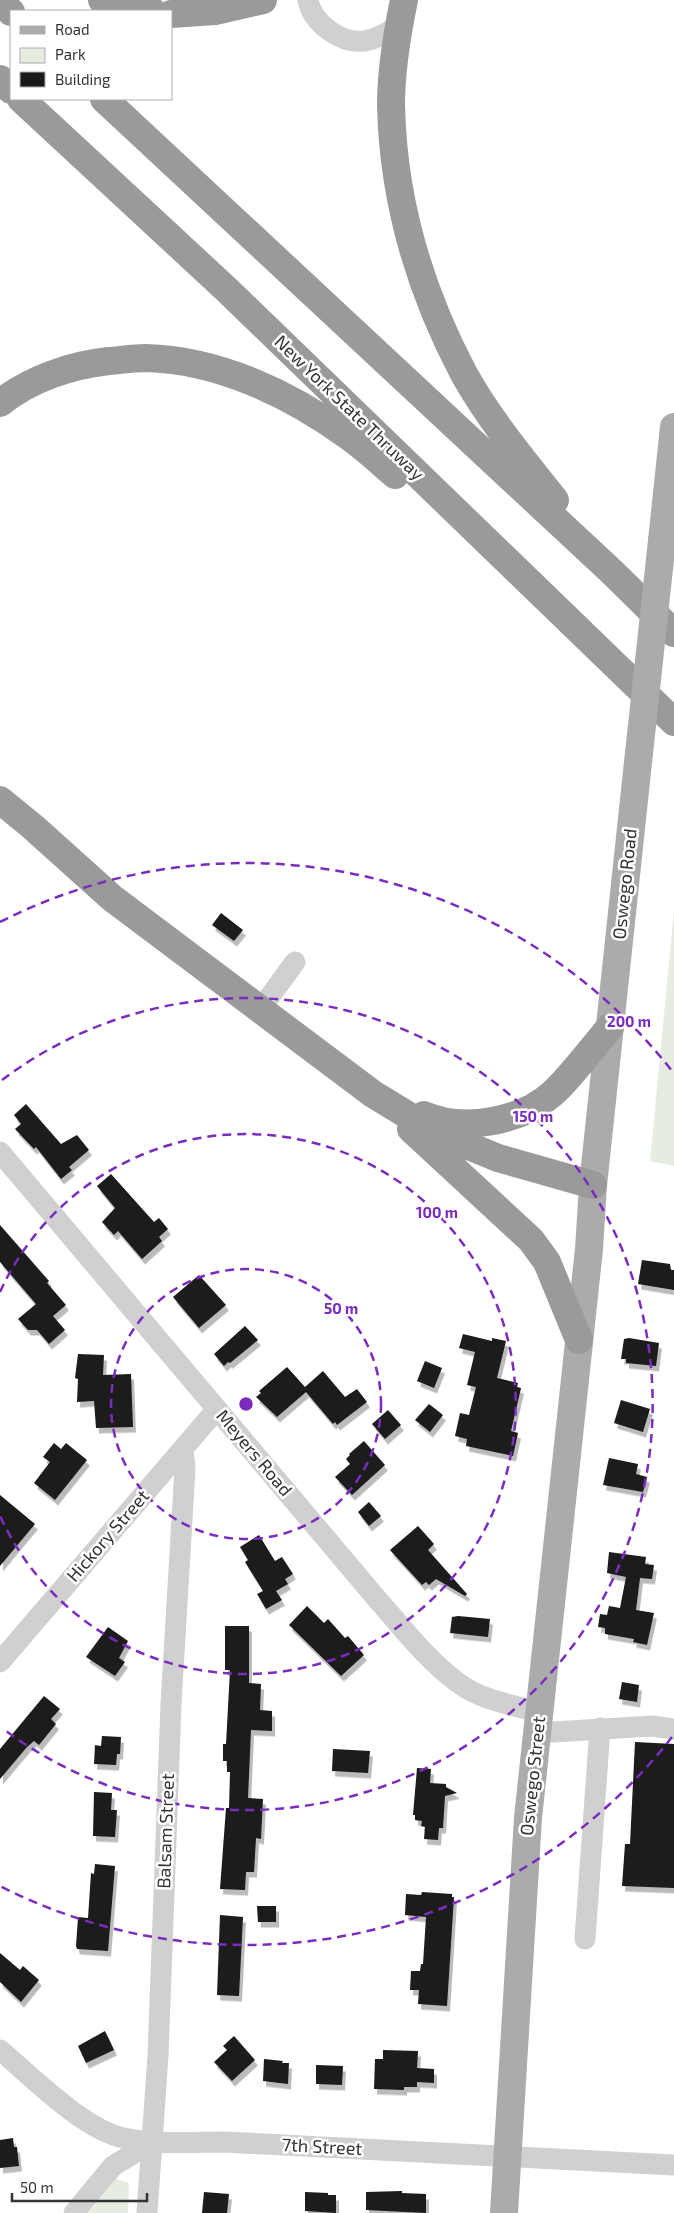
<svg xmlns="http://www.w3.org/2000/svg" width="674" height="2213" font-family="'Exo 2',sans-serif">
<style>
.green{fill:#e6ecdf}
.building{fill:#1a1a1a;filter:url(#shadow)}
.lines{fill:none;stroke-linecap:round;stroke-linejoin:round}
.minor{stroke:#d0d0d0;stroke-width:21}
.major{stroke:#ababab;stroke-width:28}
.highway{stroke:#9a9a9a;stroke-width:28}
.major-bridge{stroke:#ababab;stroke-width:28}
.ring{fill:none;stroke:#7b2cbf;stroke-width:2.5;stroke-dasharray:9 6}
.labels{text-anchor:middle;stroke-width:5;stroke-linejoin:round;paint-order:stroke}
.street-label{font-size:18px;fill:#333;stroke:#fff}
.centre{fill:#7b2cbf;stroke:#fff;stroke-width:2.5}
.ring-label{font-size:15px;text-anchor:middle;font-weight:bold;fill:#7b2cbf;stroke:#fff;stroke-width:5;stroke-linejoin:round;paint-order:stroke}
</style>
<defs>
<filter id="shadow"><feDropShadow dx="3" dy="5.5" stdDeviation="0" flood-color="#0004"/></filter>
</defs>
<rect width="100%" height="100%" fill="#fff"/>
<!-- green -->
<path class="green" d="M674,910V1166L650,1161Z
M116,2179L129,2183L128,2213H89Z"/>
<!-- building -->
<path class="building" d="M221,913L243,930L234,941L212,925Z
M26,1104L61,1144L77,1135L89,1150L69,1167L72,1170L61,1179L36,1147L34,1149L15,1129L21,1124L14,1115Z
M111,1174L154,1222L159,1218L168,1229L159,1237L162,1241L142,1259L118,1231L114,1235L102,1222L115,1208L97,1186Z
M0,1225L49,1281L47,1283L66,1305L53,1316L65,1330L49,1344L37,1330H28L18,1319L36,1304L0,1262Z
M642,1260L670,1264L671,1270H674V1290L638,1284Z
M199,1275L226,1305L199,1328L173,1297Z
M245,1326L258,1340L230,1363L228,1362L224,1366L214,1354Z
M463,1334L492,1341V1338L506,1341L497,1378L518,1383L517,1387L521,1388L511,1431L518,1433L513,1456L466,1446L467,1439L455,1436L460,1413L469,1415L476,1387L467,1385L475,1352L459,1348Z
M629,1338L659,1343L656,1366L626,1363V1359H621L624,1339Z
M78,1354L104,1355L103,1375L131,1374L133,1427L96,1428L94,1401L77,1402L78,1379L75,1378Z
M425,1361L442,1368L434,1388L417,1381Z
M287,1367L305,1387L323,1371L345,1397L357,1389L367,1402L337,1425L335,1422L333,1424L306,1392L277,1417L256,1397L261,1393L259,1391Z
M621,1400L650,1409L643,1432L614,1423Z
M429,1404L443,1415L430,1432L415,1420Z
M388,1410L401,1425L385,1439L372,1424Z
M364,1441L385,1465L352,1495L335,1477L350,1464L346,1459L350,1455L349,1454Z
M54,1443L61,1449L66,1443L87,1460L55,1500L34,1483L50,1462L43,1457Z
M609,1458L638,1464L636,1474L647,1477L643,1492L603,1485Z
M0,1495L35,1524L0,1566Z
M369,1502L381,1516L369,1526L358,1512Z
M418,1526L434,1544L428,1550L467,1594L465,1596L436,1579L429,1585L426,1582L422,1585L390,1550Z
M259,1535L275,1561L282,1557L293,1574L285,1579L288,1584L276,1591L282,1600L266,1609L257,1594L263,1591L245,1562L248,1560L240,1547Z
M609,1552L646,1557L645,1564L654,1565L652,1579L640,1578L636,1610L654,1613L647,1645L633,1642L634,1639L605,1634V1628L598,1627L600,1614L607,1615L609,1606L620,1608L626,1577L607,1573Z
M307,1606L324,1623L328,1619L345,1638L348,1636L364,1655L341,1676L289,1625Z
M458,1616L490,1619L488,1637L450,1633L452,1617Z
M225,1626H249V1683L261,1684L260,1710L272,1711V1731L251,1730L248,1798L263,1799L261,1839L256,1838L254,1872H246L245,1890L220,1889L226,1808H229L230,1772H227V1761H223V1744H226L230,1670H225Z
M108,1627L128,1641L119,1658L125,1662L115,1676L86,1657Z
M622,1682L639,1685L637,1702L619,1699Z
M44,1696L60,1709L51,1719L56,1724L39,1745L34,1741L27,1747L0,1779V1749Z
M102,1736L121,1737L120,1754H117L116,1765L94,1764L95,1745L101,1746Z
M635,1742L674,1744V1888L622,1886L625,1844H630Z
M333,1749L370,1751L368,1773L332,1771Z
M417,1768L431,1769L430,1783L446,1784V1787L457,1793L445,1796L443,1828H439L438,1840L424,1839L425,1827L421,1826L422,1821L415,1820V1815H413Z
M94,1792L112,1793L111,1810H117L115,1837L93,1836Z
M95,1864L115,1866L108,1951L77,1949L76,1946L78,1917L88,1918L91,1873L94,1874Z
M422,1892L452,1894V1897H454L447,2006L418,2004L419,1990H410L411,1971H420L421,1964H423L426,1917L405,1915L406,1894L421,1895Z
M257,1906H276V1922H258Z
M220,1915L243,1917L239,1996L217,1995Z
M0,1953L20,1970L23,1966L39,1980L21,2002L0,1982Z
M105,2031L114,2050L86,2063L78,2046Z
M234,2036L255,2060L232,2081L214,2062L227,2050L223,2046Z
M383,2050L418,2051L417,2068L434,2069V2083L417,2082V2087H404V2090L374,2089L375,2059H383Z
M264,2059L283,2061L282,2063H289L288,2084L263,2081Z
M316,2065L343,2066L342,2085L316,2084Z
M13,2138L14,2147H17L19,2166L0,2168V2140Z
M402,2191V2193L426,2194V2213L366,2210V2192Z
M204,2192L229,2194L227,2213H202Z
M305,2192L328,2193V2195H336V2213L305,2211Z"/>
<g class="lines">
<!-- minor -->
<path class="minor" d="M308,0C312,23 341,44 364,41C377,39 387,33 399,25
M260,1010L295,962
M0,1152L377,1599C402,1627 427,1660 457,1682C480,1700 512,1705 539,1712
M0,1662L217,1409
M537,1733L652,1726L674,1729
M585,1939L600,1728
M0,2050C32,2077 84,2130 124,2138C157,2145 192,2142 224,2142L674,2165
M74,2213L113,2166L152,2142
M147,2213L158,2056L171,1704L185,1469L183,1449"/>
<!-- major -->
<path class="major" d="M662,541L674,427
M504,2213L528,1818L589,1249L593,1185L639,753"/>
<!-- highway -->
<path class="highway" d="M102,0L120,6L152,11
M404,0C397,34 391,70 391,105C393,200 420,291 464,374C489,419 523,460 555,500
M0,1L11,12
M171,14L215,11L263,0
M0,79L11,90
M21,99L226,289L674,722
M104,99L612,572L674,633
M0,403C30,379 71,365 109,361C121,360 134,358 146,358C219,360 290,394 348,436C365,448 380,462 395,475
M0,800L33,827L112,898L373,1094L437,1133L498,1158L593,1185
M424,1115C463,1132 520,1122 552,1094C571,1077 593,1047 610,1027
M411,1129L531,1240L547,1262L579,1340"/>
<!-- major-bridge -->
<path class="major-bridge" d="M639,753L662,541"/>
</g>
<!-- distance rings -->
<g class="ring">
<circle cx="246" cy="1404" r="135"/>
<path d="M0 1292A270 270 0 1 1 0 1516"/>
<path d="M2 1080A406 406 0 1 1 2 1728"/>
<path d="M672 1737A541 541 0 0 1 0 1886M0 922A541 541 0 0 1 672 1071"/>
</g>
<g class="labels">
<!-- street labels -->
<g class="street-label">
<text transform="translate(349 408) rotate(44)" y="6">New York State Thruway</text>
<text transform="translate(625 884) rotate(-84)" y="6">Oswego Road</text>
<text transform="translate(254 1453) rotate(50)" y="6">Meyers Road</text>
<text transform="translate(108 1536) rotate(-49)" y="6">Hickory Street</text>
<text transform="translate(533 1776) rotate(-84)" y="6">Oswego Street</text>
<text transform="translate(166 1831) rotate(-88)" y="6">Balsam Street</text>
<text transform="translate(322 2147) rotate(3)" y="6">7th Street</text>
</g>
</g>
<circle cx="246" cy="1404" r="8" class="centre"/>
<g class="ring-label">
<text x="629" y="1027">200 m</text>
<text x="533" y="1122">150 m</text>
<text x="437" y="1218">100 m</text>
<text x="341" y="1314">50 m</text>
</g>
<!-- legend -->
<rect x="10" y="10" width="162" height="90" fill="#ffffff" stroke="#adadad"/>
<rect x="20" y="26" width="25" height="8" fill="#ababab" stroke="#adadad"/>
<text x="55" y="35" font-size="15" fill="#333333">Road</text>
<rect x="20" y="48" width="25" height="15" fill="#e6ecdf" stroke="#adadad"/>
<text x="55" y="60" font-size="15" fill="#333333">Park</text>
<rect x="20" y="72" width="25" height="15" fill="#1a1a1a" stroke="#adadad"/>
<text x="55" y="85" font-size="15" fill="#333333">Building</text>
<!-- scale -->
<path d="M12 2193v8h135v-8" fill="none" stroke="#333333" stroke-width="2.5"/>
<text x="20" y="2193" font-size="15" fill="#333333" stroke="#ffffff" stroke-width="4" paint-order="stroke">50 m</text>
</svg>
